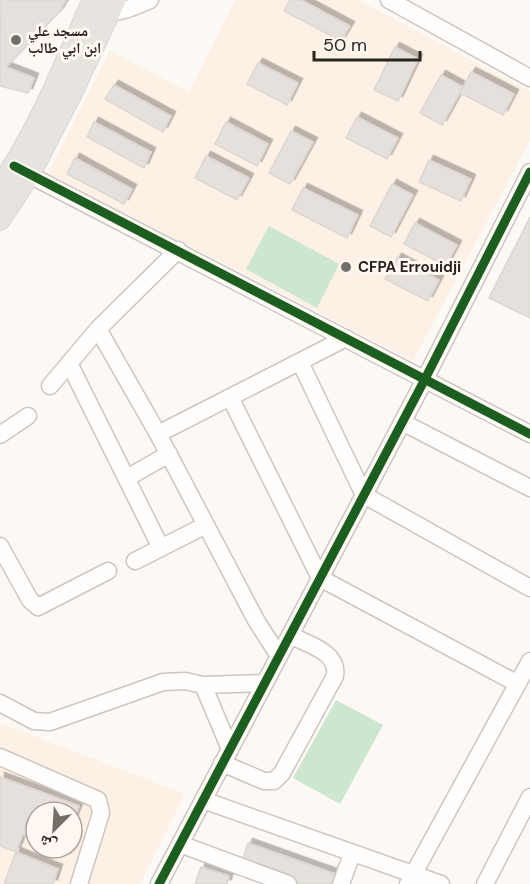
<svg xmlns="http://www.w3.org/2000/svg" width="530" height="884" font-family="'DM Sans','Noto Naskh Arabic',sans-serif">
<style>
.built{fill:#fdf1e5;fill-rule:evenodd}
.green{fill:#cde6d0}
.building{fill:#e5e0db;stroke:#dcd7d2;stroke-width:1.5;filter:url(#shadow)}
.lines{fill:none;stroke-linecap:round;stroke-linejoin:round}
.minor-casing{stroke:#cbc6c1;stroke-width:19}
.major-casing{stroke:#d8d5d2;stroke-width:23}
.minor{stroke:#fffefd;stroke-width:16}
.major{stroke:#e7e4df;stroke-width:21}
.cycleway-casing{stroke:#fff8f1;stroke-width:13}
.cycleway{stroke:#1b5e20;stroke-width:9}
.poi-dot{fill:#746e69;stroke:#fff8f1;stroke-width:2}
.labels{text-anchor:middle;stroke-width:6;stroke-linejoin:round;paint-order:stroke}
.poi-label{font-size:15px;font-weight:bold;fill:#2a241e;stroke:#fff8f1;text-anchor:start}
</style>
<defs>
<filter id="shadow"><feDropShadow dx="4.5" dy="-4.5" stdDeviation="0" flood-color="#0004"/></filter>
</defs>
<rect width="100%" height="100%" fill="#fcf8f4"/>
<!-- built -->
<path class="built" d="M235,0H358L530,91V140L413,361L48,173L110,51L189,92Z
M0,723L185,794L140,884H0ZM36,812H72V848H36Z"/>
<!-- green -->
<path class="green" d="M269,226L339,264L317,308L246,269Z
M336,700L383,725L340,804L293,778Z"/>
<!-- building -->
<path class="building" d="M1,0H66L59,12L6,67L34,78L28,93L0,86Z
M290,0H301L350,26L341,41L284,11Z
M395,47L418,59L398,101L374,90Z
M258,63L298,83L287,105L247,84Z
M471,72L514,94L503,115L460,93Z
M441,75L463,87L442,125L420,113Z
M114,85L171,116L163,132L105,99Z
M357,117L398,138L387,159L346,138Z
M94,122L151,152L144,168L87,137Z
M226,122L268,144L257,166L215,144Z
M291,131L313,142L290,184L269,173Z
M206,156L249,178L237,200L195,178Z
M75,158L132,189L124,204L67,174Z
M429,160L471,179L461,201L419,182Z
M392,184L413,195L391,237L370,226Z
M303,188L358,215L347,238L292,210Z
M530,217V318L489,298Z
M415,223L457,245L446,266L404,244Z
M397,258L439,280L428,301L385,279Z
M0,777L79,806L72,823V812H36V839L23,834L16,852L0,846Z
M248,843L338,875L334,884H296L241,865Z
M16,852L58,869L53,884H4Z
M201,867L229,876L227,884H195Z"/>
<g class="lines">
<defs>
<path id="minor" d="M389,0L530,78
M99,10C118,16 133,7 150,0
M20,170L530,434
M98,329L158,434L257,622L279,656
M300,362L364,495L530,588
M69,363L161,548
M50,386L98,329L178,250
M230,397L320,578L518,684
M402,422L530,488
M158,434L346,338
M0,435L28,416
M127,478L169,454
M0,546L30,600L38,607L108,571
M135,561L206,525
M203,685L230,749
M0,703L34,721L50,722L163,682L185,681L203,685L265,683
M0,757L98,800L101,813L79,884
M222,763L264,781H274L282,773L335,676C339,652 309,645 290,635
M203,800L441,884
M180,844L288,884
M159,884L424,381L530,172
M341,884L352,854
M408,884L530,661
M485,884L530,797"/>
<path id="major" d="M0,187C39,130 66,63 93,0
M0,219L29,175L72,92L115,0"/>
</defs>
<!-- minor casing -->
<use href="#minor" class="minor-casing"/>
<!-- major casing -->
<use href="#major" class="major-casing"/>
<!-- minor -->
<use href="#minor" class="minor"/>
<!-- major -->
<use href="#major" class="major"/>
<defs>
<path id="cycleway" d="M14,166L530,434
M159,884L424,381L530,172"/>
</defs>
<!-- cycleway casing -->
<use href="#cycleway" class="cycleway-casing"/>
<!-- cycleway -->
<use href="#cycleway" class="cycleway"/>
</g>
<!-- markers -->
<g class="poi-dot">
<circle cx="16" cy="40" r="6"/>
<circle cx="346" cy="267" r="6"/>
</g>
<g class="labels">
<!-- poi labels -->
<g class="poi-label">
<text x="28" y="36">مسجد علي<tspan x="28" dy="17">ابن ابي طالب</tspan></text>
<text x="358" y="272">CFPA Errouidji</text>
</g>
</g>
<!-- north arrow -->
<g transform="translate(54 830) rotate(204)"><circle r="28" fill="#fff8f1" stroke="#aaa39d" stroke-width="1.5"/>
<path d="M0-4.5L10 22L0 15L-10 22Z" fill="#746e69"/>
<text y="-9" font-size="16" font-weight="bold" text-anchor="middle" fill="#2a241e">ش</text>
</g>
<!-- scale -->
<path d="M314 51v9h106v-9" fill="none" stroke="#2a241e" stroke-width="3"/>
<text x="323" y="51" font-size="18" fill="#2a241e" stroke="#fff8f1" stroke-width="4.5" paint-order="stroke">50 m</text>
</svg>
